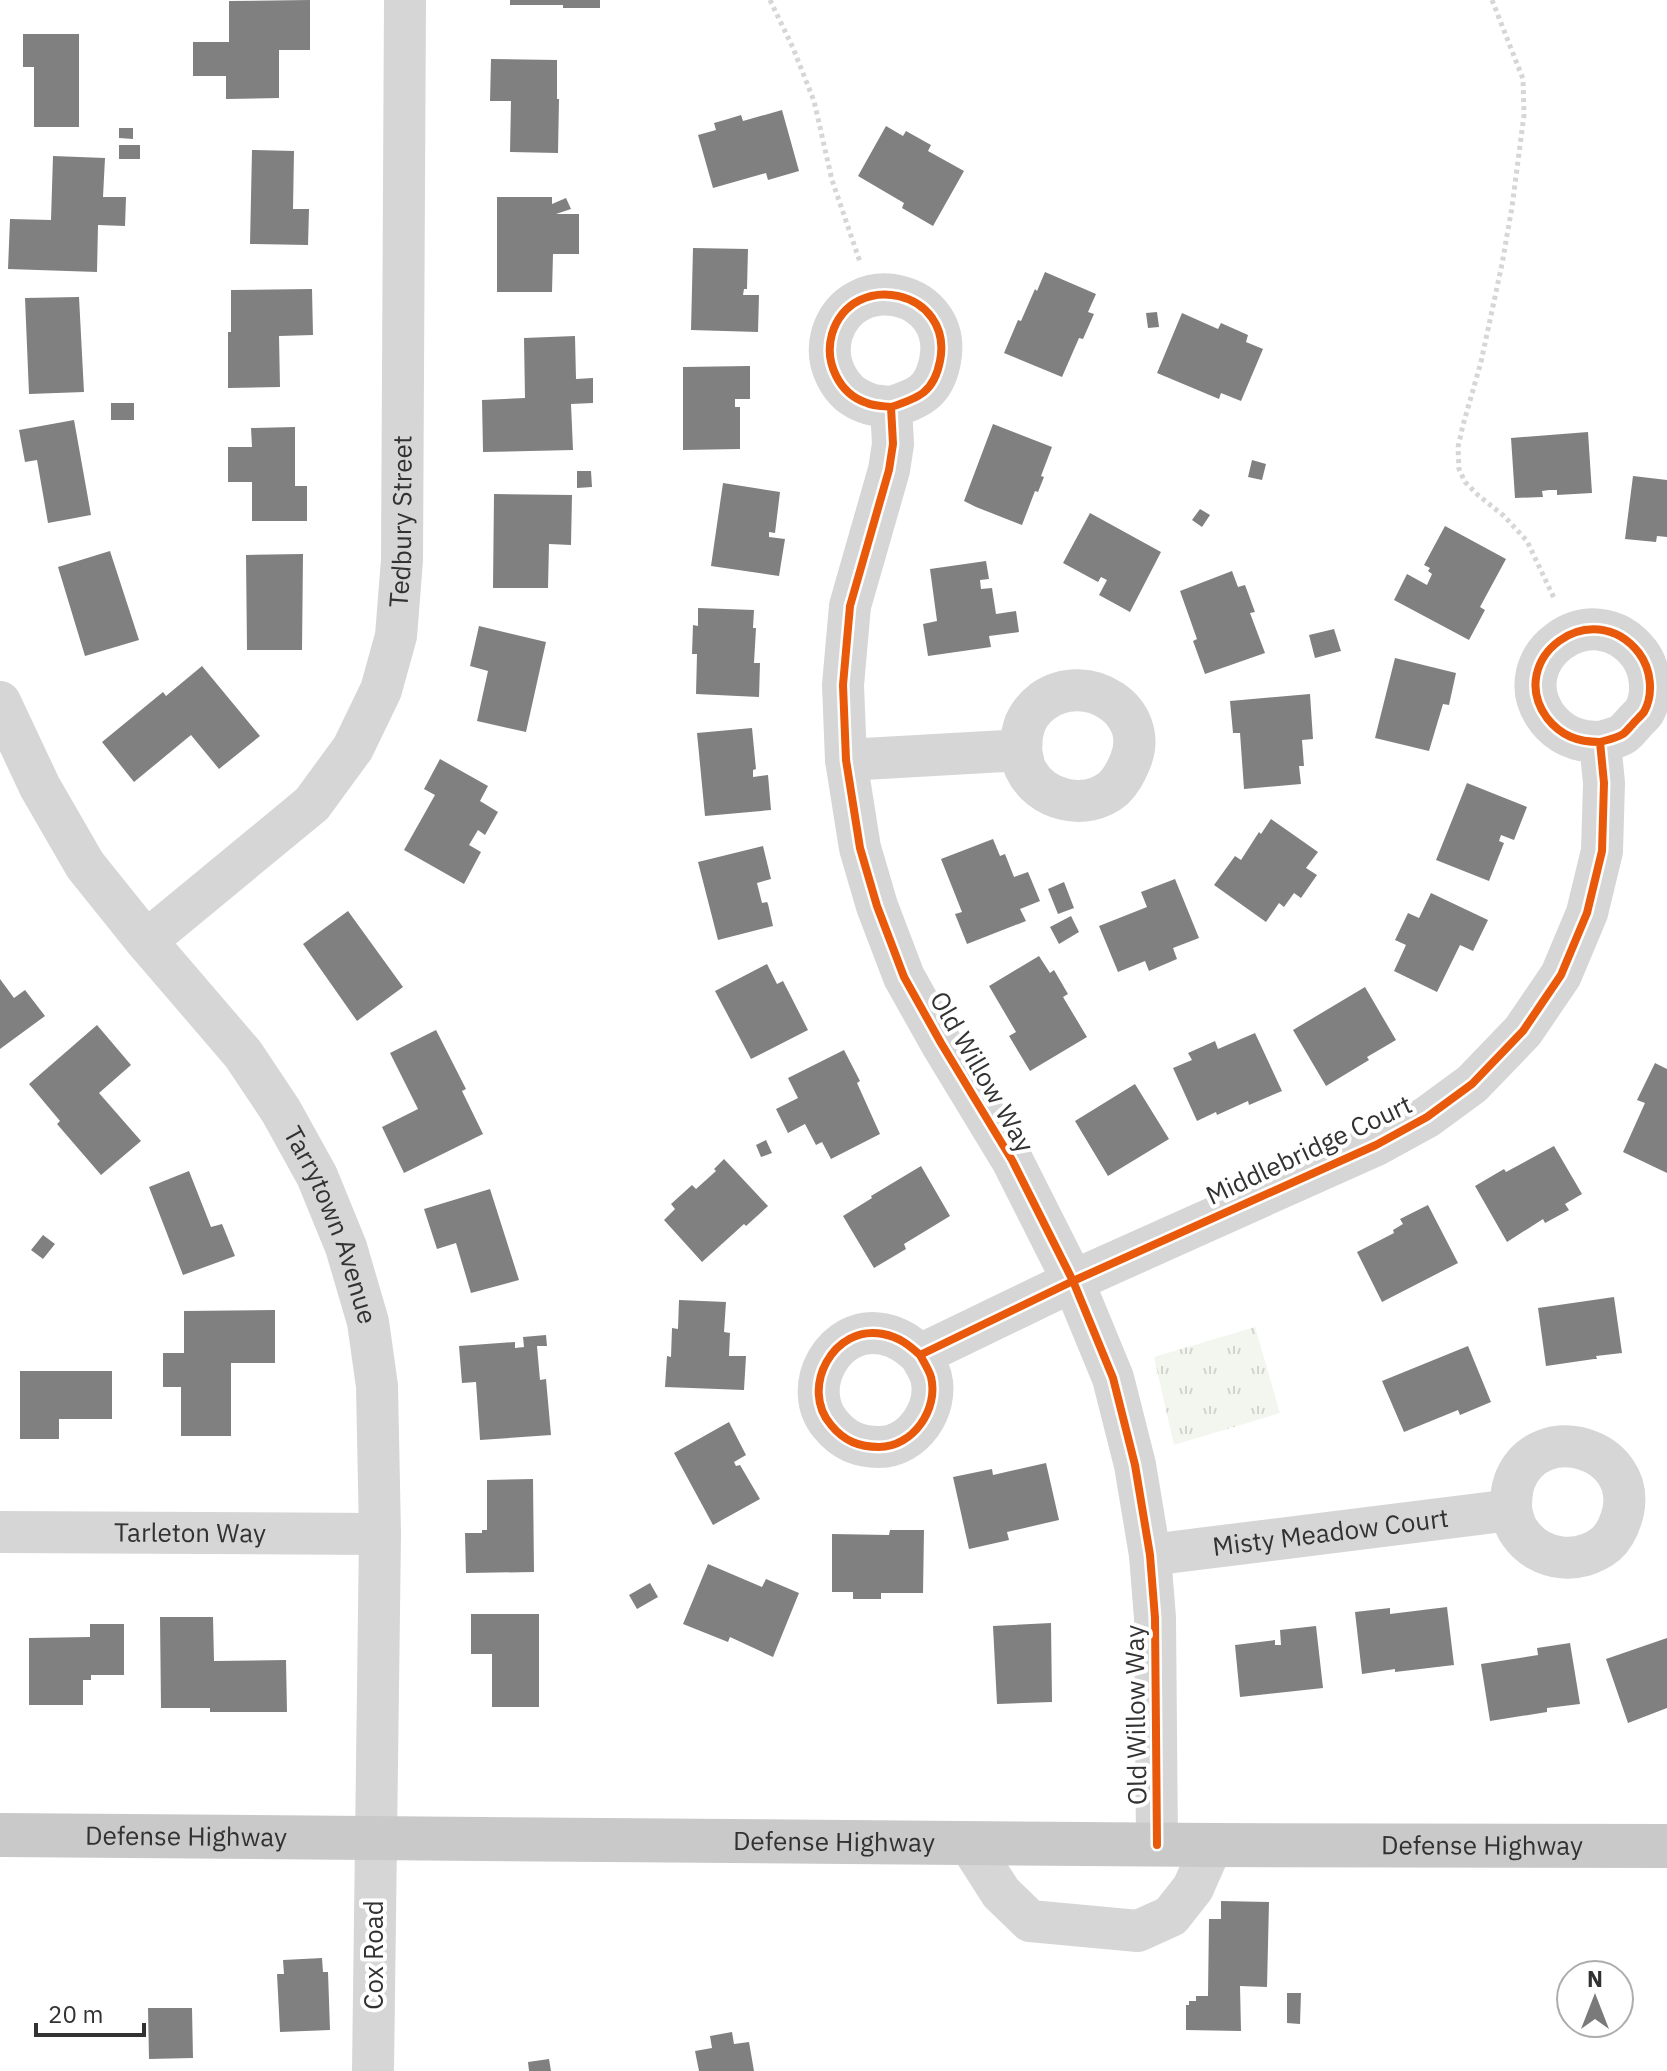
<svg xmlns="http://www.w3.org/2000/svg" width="1667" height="2071" font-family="'IBM Plex Sans',sans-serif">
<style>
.grass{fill:url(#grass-tufts)}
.building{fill:#808080}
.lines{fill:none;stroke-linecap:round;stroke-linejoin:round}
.path{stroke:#d6d6d6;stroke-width:5;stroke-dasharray:4 4;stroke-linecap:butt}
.minor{stroke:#d6d6d6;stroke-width:42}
.major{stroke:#c9c9c9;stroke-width:44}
.cycleway-casing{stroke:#fff;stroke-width:13}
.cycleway{stroke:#e8590c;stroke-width:8}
.labels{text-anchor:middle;stroke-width:8;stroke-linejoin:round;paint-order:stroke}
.street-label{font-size:26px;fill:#323232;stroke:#fff}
</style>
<defs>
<pattern id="grass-tufts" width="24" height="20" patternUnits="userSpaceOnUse" patternTransform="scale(2)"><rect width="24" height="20" fill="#f3f6ee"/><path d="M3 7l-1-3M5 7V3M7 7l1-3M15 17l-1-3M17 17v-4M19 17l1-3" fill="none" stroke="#d1d3cd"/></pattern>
</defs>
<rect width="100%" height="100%" fill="#fff"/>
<!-- grass -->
<path class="grass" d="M1255,1327L1280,1413L1174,1445L1154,1357Z"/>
<!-- building -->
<path class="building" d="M310,0V50H279V98L226,99V76H193V42H229V1Z
M510,0H600V8H563V5H510Z
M23,34H79V127H34V67H23Z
M491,59L557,60V99H559L558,153L510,152L511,101H490Z
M782,110L799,171L768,180L766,173L713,188L698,135L716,130L714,123L728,119L741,115L743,121Z
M886,126L903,136L906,131L931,145L928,151L964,171L933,226L902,208L904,203L858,176Z
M119,128H133V139L119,138Z
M119,145H140V159H119Z
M252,150L294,151L293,209H309L308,245L250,244Z
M53,156L105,158L103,197H126L125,226L98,225L97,272L8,269L10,219L51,220Z
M497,197H552V204L566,198L571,209L556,214H579V254H553L552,292H497Z
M693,248L748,249L747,289H744L743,295H759L758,332L691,330Z
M1045,272L1096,294L1088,312L1094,314L1083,339L1079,338L1062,377L1004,353L1018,320L1021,321L1035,289L1037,291Z
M312,289L313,335L279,336L280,387L228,388V332H231V290Z
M79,297L84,392L29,394L25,298Z
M1157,312L1159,327L1148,328L1146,313Z
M1182,313L1218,329L1221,323L1248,335L1246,342L1263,349L1241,401L1221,393L1219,399L1157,373Z
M575,336L576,379L593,378V403L571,404L573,450L483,452L482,400L525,398L524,338Z
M750,366V399H735V407H740V449L683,450V367Z
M111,403H134V420H111Z
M74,420L91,515L48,523L37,460L25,462L19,430Z
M993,424L1052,447L1041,476L1044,477L1038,492L1035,491L1022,525L976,507L964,501Z
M295,427V486H307V521H252V482H228V447H252L251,428Z
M1588,432L1592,493L1557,495V490H1549L1542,491L1543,497L1515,498L1511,438Z
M1252,460L1266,464L1262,480L1248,477Z
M577,471H591L592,487L577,488Z
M1633,476L1667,480V537L1657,536L1656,542L1625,539Z
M723,483L780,492L775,533L769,532V537L785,539L779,576L711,566Z
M494,494L572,495L571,545L549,544L548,588H493Z
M1200,509L1210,515L1202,527L1192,520Z
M1090,513L1161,552L1130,612L1099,595L1107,580L1101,577L1098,582L1063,563Z
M1445,526L1506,559L1480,607L1485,610L1469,640L1394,600L1407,574L1427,585L1432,574L1428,571L1430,568L1424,565Z
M110,551L139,640L85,656L58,567Z
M303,554L302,650H247L246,555Z
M986,561L989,579L980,580L981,589L992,588L996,614L1016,611L1019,632L989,636L991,647L928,656L923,624L937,621L930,569Z
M1232,571L1238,587L1245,585L1255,612L1250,613L1265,653L1205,674L1193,641L1197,639L1180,591Z
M698,608L754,610L753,628H756L754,663H760L759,697L696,694L697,654H692L693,625L698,626Z
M479,626L546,642L526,732L477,721L488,671L470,666Z
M1334,629L1341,651L1315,658L1309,635Z
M1395,658L1456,673L1449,705L1443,704L1429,751L1375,738Z
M202,666L260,736L219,769L191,735L134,782L102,742L163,692L166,696Z
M1310,694L1313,739L1302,740L1304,766H1299L1301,784L1244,789L1240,733H1233L1230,701Z
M752,728L756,769L753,770V777L768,775L771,810L705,816L697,733Z
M440,759L488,786L480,801L498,812L485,835L478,830L469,845L481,852L464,884L404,850L435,795L424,789Z
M1467,783L1527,807L1514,840L1501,835L1499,841L1504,843L1489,881L1436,860Z
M1271,819L1318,852L1306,868L1317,875L1301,898L1294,893L1284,907L1279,903L1266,922L1214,885L1235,856L1241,860L1259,832L1261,834Z
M993,839L1000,856L1005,854L1014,877L1028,872L1040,901L1020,909L1026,921L967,944L955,914L962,912L941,859Z
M763,846L771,879L757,883L762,903L767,902L768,904L773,926L718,940L698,862Z
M1175,879L1199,938L1173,948L1177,959L1149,971L1145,961L1118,972L1099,926L1147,907L1141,892Z
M1064,882L1074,908L1058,914L1048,889Z
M1431,893L1488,920L1473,951L1460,945L1437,992L1394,971L1406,945L1395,940L1408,913L1419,918Z
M348,911L403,987L357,1021L303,944Z
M1071,916L1079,932L1059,944L1050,927Z
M1039,956L1050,973L1054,970L1068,994L1063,997L1087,1037L1030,1071L1009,1036L1016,1032L989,986Z
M767,964L777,984L783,981L808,1030L751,1059L715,991Z
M0,979L14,998L25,990L45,1016L0,1049Z
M1365,987L1396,1040L1367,1057L1369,1060L1326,1086L1293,1030Z
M97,1025L131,1065L99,1093L141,1141L101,1175L57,1124L60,1121L29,1084Z
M436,1030L466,1089L462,1091L483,1134L404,1173L382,1127L418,1109L390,1053Z
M1255,1033L1282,1091L1249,1105L1248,1101L1217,1115L1216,1112L1197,1121L1173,1068L1192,1060L1188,1053L1215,1041L1218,1049Z
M844,1050L860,1081L857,1083L880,1134L831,1159L822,1142L816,1145L805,1124L788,1133L776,1109L798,1098L788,1078Z
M1655,1063L1667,1069V1173L1623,1152L1645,1103L1637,1100Z
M1135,1084L1169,1139L1108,1176L1075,1121Z
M766,1140L772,1153L761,1157L756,1145Z
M1554,1146L1582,1194L1565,1204L1569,1210L1545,1223L1543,1219L1507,1242L1475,1186L1504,1169L1506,1172Z
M724,1159L768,1206L746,1226L744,1224L702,1262L664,1220L675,1209L671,1204L692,1185L696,1189L716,1171L714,1169Z
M921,1166L950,1216L904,1244L906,1249L874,1268L843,1216L872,1198L871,1196Z
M189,1171L211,1227L222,1224L235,1256L183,1275L149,1187Z
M490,1189L519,1280L471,1293L456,1243L437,1249L424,1209Z
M1428,1205L1458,1263L1382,1302L1357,1252L1394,1233L1393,1230L1403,1224L1400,1219Z
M43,1235L55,1244L43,1259L31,1250Z
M1614,1297L1622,1353L1596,1356L1597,1359H1594L1546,1366L1538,1308Z
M679,1300L726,1302L724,1332L730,1333L729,1356H746L744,1390L665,1387L667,1356L671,1357L672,1328L678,1329Z
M275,1310V1363H231V1436H181V1387H163V1353H184V1311Z
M546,1335L547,1346H537L540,1380L546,1379L551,1435L480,1440L476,1382L462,1383L459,1346L515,1342V1348L524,1347L523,1337Z
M1468,1346L1491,1402L1460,1415L1458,1410L1404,1432L1382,1381Z
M20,1371H112V1419H59V1439H20Z
M729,1422L746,1455L734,1462L736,1466L740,1465L760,1499L713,1525L674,1453Z
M1046,1463L1059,1520L1007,1532L1009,1540L969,1549L953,1477L992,1469L993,1475Z
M533,1479L534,1572L466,1573L465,1533H482V1530H487V1480Z
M890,1530H924L923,1593H881V1599H853V1592H832V1534L889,1535Z
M708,1564L762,1587L766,1579L799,1593L773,1657L730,1637L728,1642L683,1624Z
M650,1583L658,1597L637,1609L629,1595Z
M1447,1607L1454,1665L1395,1672V1669L1362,1674L1355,1612L1390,1608V1614Z
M471,1614H539V1707H492V1654H471Z
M160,1617H213L214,1661L286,1660L287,1712H210V1708H161Z
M1051,1623L1052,1702L997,1704L993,1626Z
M90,1624H124V1675H91V1680H83V1705H29V1638L90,1637Z
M1316,1626L1323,1688L1240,1697L1235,1645L1275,1640V1645H1281L1280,1630Z
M1667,1638V1708L1628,1723L1606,1659Z
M1570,1643L1580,1704L1547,1708V1712L1490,1721L1481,1664L1538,1655L1537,1648Z
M1221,1901L1269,1902L1267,1987L1240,1986L1241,2031L1186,2030V2005H1189V2001H1196V1996H1208L1209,1919H1221Z
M322,1958L323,1972H328L330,2030L280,2032L277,1974H284L283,1960Z
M1287,1993H1301L1300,2024L1287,2023Z
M148,2008H192L193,2058L149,2059Z
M732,2032L734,2044L749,2042L754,2071H699L695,2051L712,2048L710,2036Z
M549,2059L551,2071H529L528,2062Z"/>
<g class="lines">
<!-- path -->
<path class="path" d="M770,0L793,48L814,101L832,180L860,262
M1492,0L1523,79L1524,115L1512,207L1502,264L1481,362L1463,425L1458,447L1459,469L1465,482L1478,495L1504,516L1527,541L1555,600"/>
<!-- minor -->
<g class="minor">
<path d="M891,407C883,406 874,406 867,403C839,394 824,362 832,334C852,268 954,290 940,361C934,392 919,398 891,407L893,444L889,470L850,606L843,685L846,760L860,848L877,906L904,977L941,1043L1012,1160L1073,1281L1113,1378L1135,1465L1150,1555L1155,1618L1157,1845"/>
<path id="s1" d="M0,702L40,787L85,865L146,941L243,1054L281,1111L317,1176L346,1247L368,1322L377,1386L380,1534L373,2071"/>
<path d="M846,760L1021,750C1022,755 1023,762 1025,768C1040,801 1086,812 1114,788C1122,780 1126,772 1130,762C1152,711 1087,670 1043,701C1034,708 1025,719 1023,731C1021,737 1022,744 1021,750"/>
<path id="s2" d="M146,941L312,804L353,748L381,690L396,636L402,560L405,0"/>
<path d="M920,1355C924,1362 929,1370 931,1377C939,1409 913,1447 879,1447C859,1447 844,1441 831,1425C799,1388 834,1324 883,1334C899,1337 909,1345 920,1355L1073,1281L1376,1145L1427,1117L1472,1084L1523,1031L1561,975L1587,913L1602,851L1604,783L1600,742C1607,740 1617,738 1623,734C1625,733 1630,727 1632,725C1635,721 1641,716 1644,712C1654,694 1651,669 1639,653C1592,593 1504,659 1547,718C1561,736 1578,742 1600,742"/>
<path id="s3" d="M0,1532L380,1534"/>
<path id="s4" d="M1150,1555L1511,1510C1513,1518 1515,1527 1520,1533C1540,1562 1580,1565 1606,1544C1616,1535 1620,1524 1623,1512C1637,1448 1540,1419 1515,1480C1511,1490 1511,1500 1511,1510"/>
<path d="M969,1843L1001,1893L1030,1921L1138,1931L1171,1916L1193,1888L1212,1845"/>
</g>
<!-- major -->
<path class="major" id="s5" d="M0,1835L1212,1845L1667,1846"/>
<defs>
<path id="cycleway" d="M891,407C883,406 874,406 867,403C839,394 824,362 832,334C852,268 954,290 940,361C934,392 919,398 891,407L893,444L889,470L850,606L843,685L846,760L860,848L877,906L904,977L941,1043L1012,1160L1073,1281L1113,1378L1135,1465L1150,1555L1155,1618L1157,1845
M920,1355C924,1362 929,1370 931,1377C939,1409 913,1447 879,1447C859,1447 844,1441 831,1425C799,1388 834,1324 883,1334C899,1337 909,1345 920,1355L1073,1281L1376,1145L1427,1117L1472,1084L1523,1031L1561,975L1587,913L1602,851L1604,783L1600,742C1607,740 1617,738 1623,734C1625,733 1630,727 1632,725C1635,721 1641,716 1644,712C1654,694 1651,669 1639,653C1592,593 1504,659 1547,718C1561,736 1578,742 1600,742"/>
</defs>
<!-- cycleway casing -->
<use href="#cycleway" class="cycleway-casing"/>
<!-- cycleway -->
<use href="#cycleway" class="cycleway"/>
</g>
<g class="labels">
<!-- street labels -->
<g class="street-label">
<text dy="9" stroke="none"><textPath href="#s2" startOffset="520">Tedbury Street</textPath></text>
<text transform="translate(982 1072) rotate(60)" y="9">Old Willow Way</text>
<text transform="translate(1309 1150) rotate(-25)" y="9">Middlebridge Court</text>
<text dy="9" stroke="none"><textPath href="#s1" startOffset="624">Tarrytown Avenue</textPath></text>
<text dy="9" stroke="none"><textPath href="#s3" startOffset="190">Tarleton Way</textPath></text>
<text dy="9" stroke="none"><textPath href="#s4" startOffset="182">Misty Meadow Court</textPath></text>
<text transform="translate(1136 1715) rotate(-91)" y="9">Old Willow Way</text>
<text dy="9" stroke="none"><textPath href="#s5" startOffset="186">Defense Highway</textPath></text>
<text dy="9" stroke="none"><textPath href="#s5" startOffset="834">Defense Highway</textPath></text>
<text dy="9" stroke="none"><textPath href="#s5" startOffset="1482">Defense Highway</textPath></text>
<text transform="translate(374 1955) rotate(-90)" y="9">Cox Road</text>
</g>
</g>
<!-- north arrow -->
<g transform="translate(1595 1999)"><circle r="38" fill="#ffffff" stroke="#adadad" stroke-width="2"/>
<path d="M0-6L14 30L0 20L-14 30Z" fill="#7a7a7a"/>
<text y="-12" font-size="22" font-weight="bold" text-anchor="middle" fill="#323232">N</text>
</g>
<!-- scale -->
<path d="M36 2023v12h108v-12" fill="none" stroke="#323232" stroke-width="4"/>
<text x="48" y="2023" font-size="24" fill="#323232" stroke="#ffffff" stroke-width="6" paint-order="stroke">20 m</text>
</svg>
